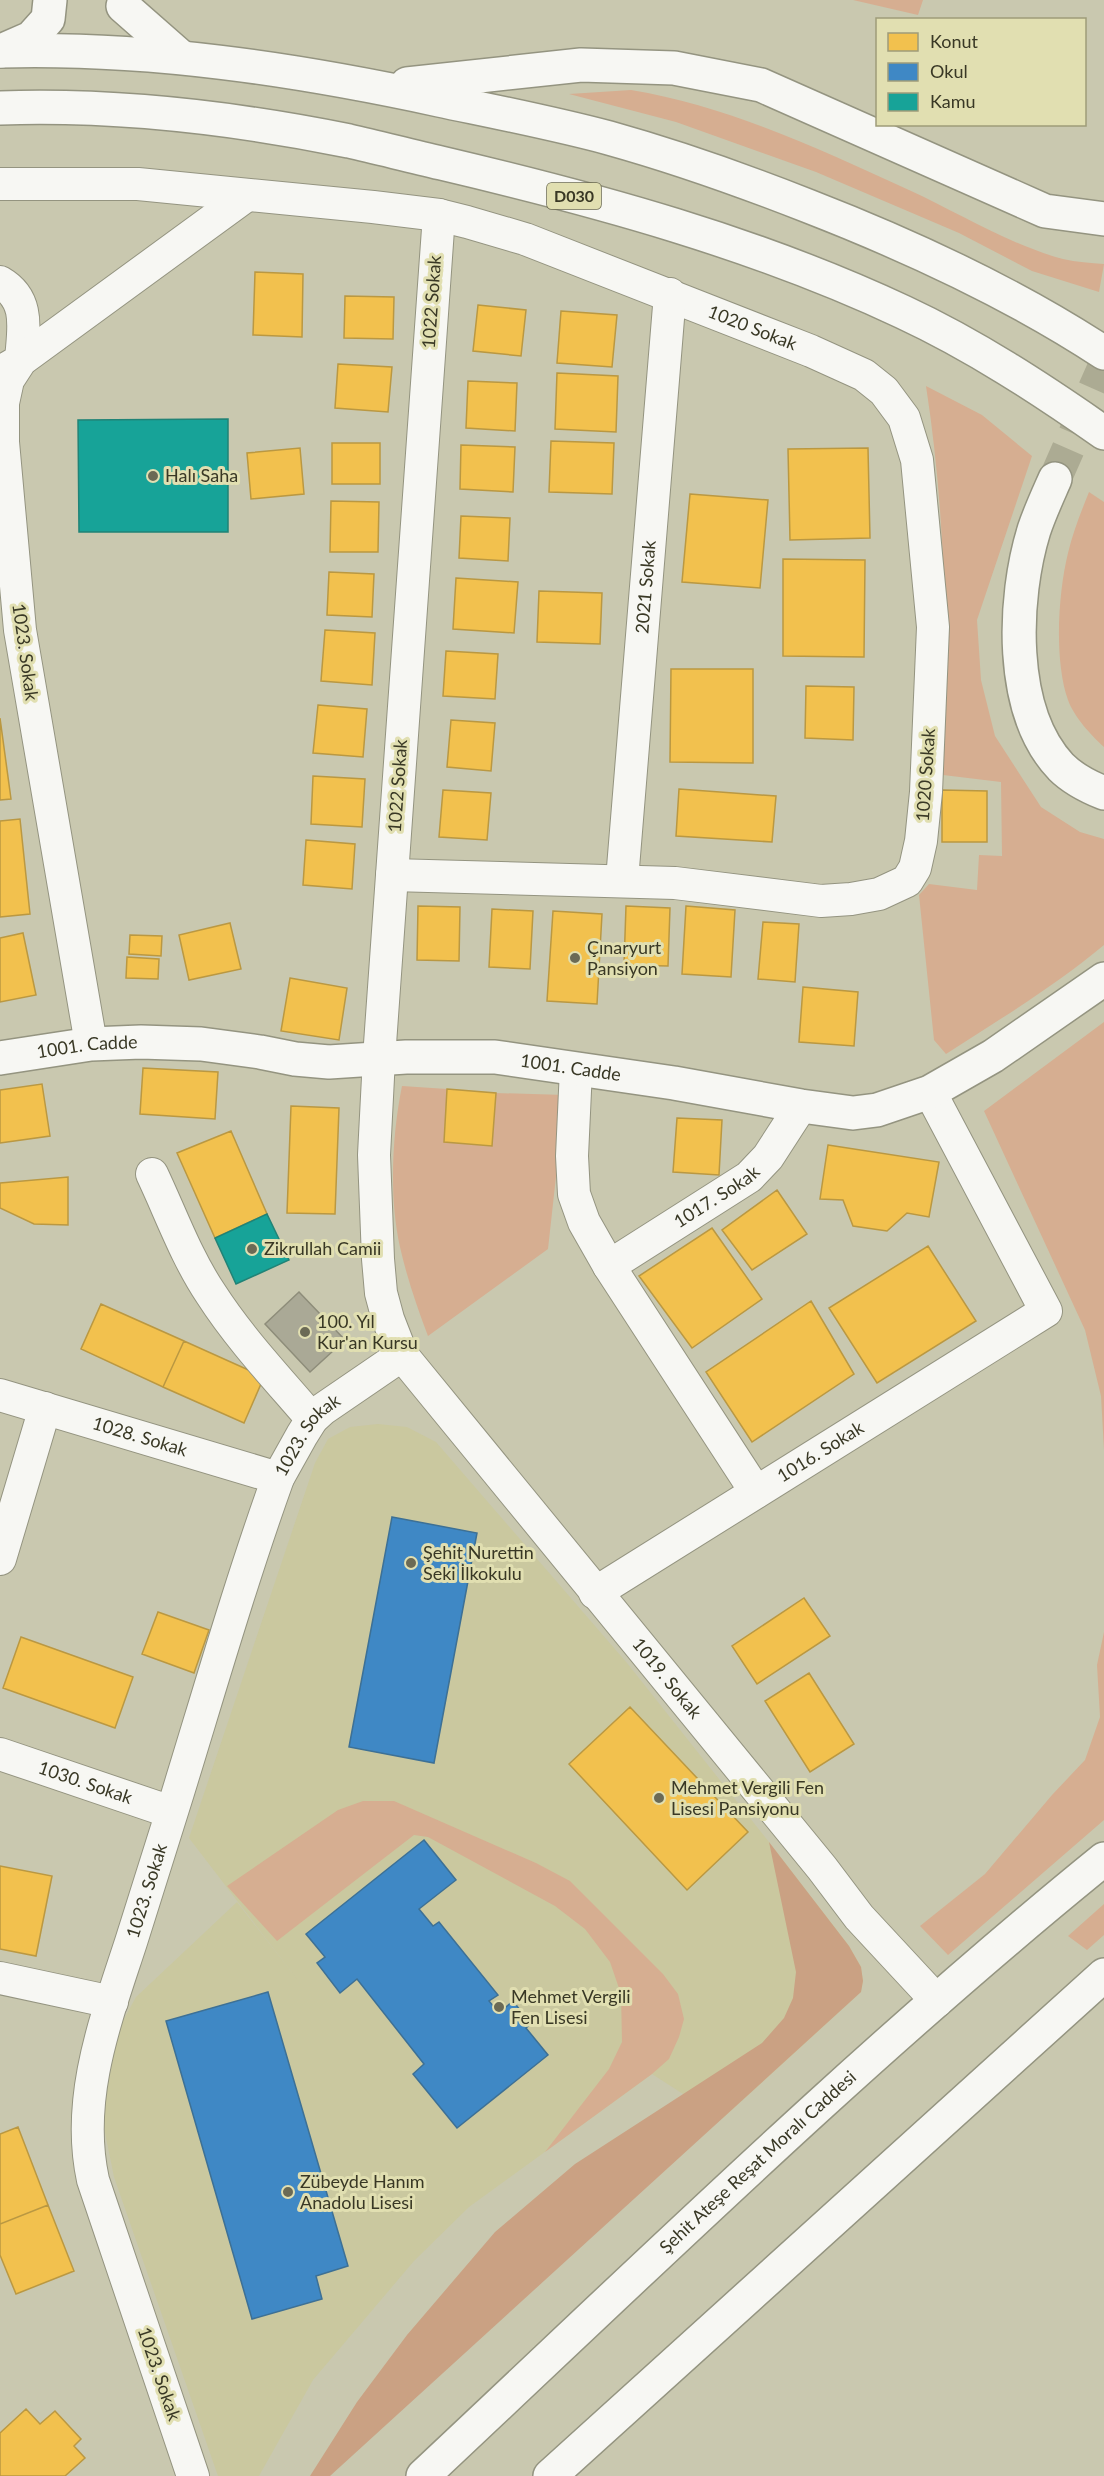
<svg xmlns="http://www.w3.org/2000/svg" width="1104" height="2476" font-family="Lato,sans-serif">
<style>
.built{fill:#cac89f}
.green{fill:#d6ae91}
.forest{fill:#caa183}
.homes{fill:#f2c14e;stroke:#ba9842;stroke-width:1.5}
.schools{fill:#3f88c5;stroke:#3d7095;stroke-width:1.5}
.public{fill:#17a398;stroke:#218376;stroke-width:1.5}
.building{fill:#aaa996;stroke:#8e8d7a;stroke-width:1.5}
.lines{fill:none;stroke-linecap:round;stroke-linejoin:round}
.major-tunnel{stroke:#acab93;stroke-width:33;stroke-dasharray:33 16;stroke-linecap:butt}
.minor-casing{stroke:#949480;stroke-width:34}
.major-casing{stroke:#949480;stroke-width:36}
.highway-casing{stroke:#949480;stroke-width:36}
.minor{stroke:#f7f7f3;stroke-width:32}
.major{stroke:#f7f7f3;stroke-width:33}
.highway{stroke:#f7f7f3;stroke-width:33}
.poi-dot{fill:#6b6a55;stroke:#e1dfb1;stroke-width:2}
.labels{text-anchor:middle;stroke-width:6;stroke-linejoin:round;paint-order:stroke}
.shield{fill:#e1dfb1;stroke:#6b6a4f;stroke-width:1.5}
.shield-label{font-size:16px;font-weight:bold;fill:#393825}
.street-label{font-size:18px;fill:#393825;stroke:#e1dfb1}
.poi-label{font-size:18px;fill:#393825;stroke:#e1dfb1;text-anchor:start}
</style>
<rect width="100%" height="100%" fill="#c9c8af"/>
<!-- built -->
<path class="built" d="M378,1424L407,1427L436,1442L627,1663L769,1842L849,1946L861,1967L863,1981L861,1992L722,2119L652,2074L469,2207L414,2261L313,2380L259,2476H218L114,2177L99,2103L106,2052L136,1997L237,1902L300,1983L189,1838L315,1463L328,1439L350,1427Z"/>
<!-- green -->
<path class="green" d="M853,0H923L918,15Z
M631,90C728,106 820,149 909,190C959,213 1010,245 1063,259C1076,262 1091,263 1104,264L1099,292L1032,271L959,233L816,172L676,122L569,94Z
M926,386L982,415L1032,456L977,620L981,680L995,736L1041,807L1080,832L1104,839V945C1055,986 1000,1019 946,1054L934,1040L919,895L929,884L977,890L979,855L1002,856L1001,782L943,775C948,645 946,515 926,386Z
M1089,492L1104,502V747C1091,735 1074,717 1068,700C1054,660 1058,594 1068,553C1073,532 1081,512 1089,492Z
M1104,1022V1450L1101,1396L1085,1330L984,1111Z
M402,1086L447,1089L444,1142L492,1146L496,1093L565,1095L548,1249L428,1336C417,1307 407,1278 400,1247C389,1198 392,1135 402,1086Z
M1104,1632V1820L948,1955L920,1926L985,1874L1052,1795L1085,1760L1100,1717L1097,1665Z
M363,1801H394L536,1863L570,1881L663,1974L678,1994L684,2019L679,2037L669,2059L652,2074L545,2152L609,2069L622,2042L621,1994L610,1962L585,1929L555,1906L428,1837L414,1835L277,1941L227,1886L338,1810Z
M1104,1904V1935L1087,1950L1068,1936Z"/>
<!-- forest -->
<path class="forest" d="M769,1842L849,1946L861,1967L863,1981L861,1992L330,2476H310L357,2402L407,2335L495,2232L575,2164L762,2043L784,2018L793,1998L796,1972Z"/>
<!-- homes -->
<path class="homes" d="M255,272L303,274L302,337L253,335Z
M345,296L394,297L393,339L344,338Z
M478,305L526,310L521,356L473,351Z
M561,311L617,315L612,367L557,363Z
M338,364L392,367L388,412L335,408Z
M557,373L618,376L616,432L555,429Z
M468,381L517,383L515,431L466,428Z
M551,441L614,443L612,494L549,492Z
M332,443H380V484H332Z
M461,445L515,447L513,492L460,489Z
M300,448L304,494L251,499L247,453Z
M868,448L870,538L790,540L788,449Z
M690,494L768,500L760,588L682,582Z
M331,501L379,502L378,552H330Z
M461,516L510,518L508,561L459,558Z
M783,559L865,560L864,657L783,656Z
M329,572L374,574L372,617L327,615Z
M456,578L518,582L514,633L453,629Z
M539,591L602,593L600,644L537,642Z
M325,630L375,633L372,685L321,681Z
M446,651L498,654L495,699L443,696Z
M671,669H753V763L670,762Z
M806,686L854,687L853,740L805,738Z
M318,705L367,709L363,757L313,753Z
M0,718L11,799L0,800Z
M451,720L495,723L491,771L447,767Z
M313,776L365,779L362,827L311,824Z
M679,789L776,796L772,842L676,836Z
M443,790L491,793L487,840L439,837Z
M942,790L987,791V842H942Z
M20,819L30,914L0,917V821Z
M306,840L355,844L352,889L303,885Z
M418,906L460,907L459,961L417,960Z
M626,906L670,908L668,966L624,965Z
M686,906L735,910L731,977L682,974Z
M492,909L533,911L530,969L489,967Z
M553,911L602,914L597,1004L547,1001Z
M763,922L799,924L795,982L758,979Z
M230,923L241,969L189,980L179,935Z
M23,933L36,995L0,1002V938Z
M130,935L162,936L161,956L129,954Z
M127,957L159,959L158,979L126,978Z
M290,978L347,988L339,1040L281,1031Z
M803,987L858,992L854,1046L799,1042Z
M143,1068L218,1072L215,1119L140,1114Z
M42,1084L50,1136L0,1143V1090Z
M447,1089L496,1093L492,1146L444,1142Z
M291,1106L339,1108L335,1214L287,1213Z
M677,1118L722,1120L719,1175L673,1172Z
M231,1131L267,1214L215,1238L177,1153Z
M828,1145L939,1162L929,1217L907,1213L887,1231L853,1226L843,1200L820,1199Z
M68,1177V1225L34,1224L0,1208V1183Z
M777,1190L807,1234L752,1270L722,1230Z
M712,1228L762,1299L692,1348L639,1276Z
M928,1246L976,1321L877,1383L829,1308Z
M811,1301L854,1374L752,1442L706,1372Z
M101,1304L184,1341L163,1387L81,1349Z
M184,1341L264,1377L244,1423L163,1387Z
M804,1598L830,1636L757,1684L732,1646Z
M158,1612L209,1630L194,1673L142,1654Z
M21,1637L133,1677L115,1728L3,1688Z
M809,1673L854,1744L810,1772L765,1701Z
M630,1707L748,1832L687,1890L569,1764Z
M0,1866L52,1876L36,1956L0,1949Z
M18,2127L48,2205L0,2224V2134Z
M48,2205L74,2271L16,2294L0,2255V2224Z
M26,2409L40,2424L55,2411L81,2439L74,2446L85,2458L65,2476H0V2433Z"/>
<!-- schools -->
<path class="schools" d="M392,1517L477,1533L434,1763L349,1747Z
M424,1840L456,1880L419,1909L433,1926L439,1922L498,1995L489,2001L499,2013L513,2001L531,2024L526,2028L548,2055L457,2128L413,2074L424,2064L357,1979L340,1993L317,1963L325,1957L306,1934Z
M268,1992L348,2266L316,2276L322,2299L252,2319L166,2021Z"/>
<!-- public -->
<path class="public" d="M228,419V532H79L78,420Z
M267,1214L289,1260L236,1284L215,1238Z"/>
<!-- building -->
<path class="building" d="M299,1292L345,1340L310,1372L265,1324Z"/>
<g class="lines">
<!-- major-tunnel -->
<path class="major-tunnel" d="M1055,479L1104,367"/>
<defs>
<g id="minor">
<path id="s1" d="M0,184H138L373,207L439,215L467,222L525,239L811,351L864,375L884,391L904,418L917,460L933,627L926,792L921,841L915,868L907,881L879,894L851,899L821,901L675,883L392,875"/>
<path id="s2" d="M439,215L379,1058L374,1155L378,1259L381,1293L388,1319L402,1355L822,1868L859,1917L937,2001"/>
<path d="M0,282C31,300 23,330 21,360L9,367"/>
<path id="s3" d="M622,880L670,294"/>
<path d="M91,1044L20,630L3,442V403L8,380L21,360L247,195"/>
<path d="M576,1069L572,1156L574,1194L584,1222L609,1266L756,1492"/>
<path d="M152,1174C171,1214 186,1257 211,1294C240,1339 277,1378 312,1419"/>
<path id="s4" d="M609,1266L749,1177L768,1157L801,1106"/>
<path id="s5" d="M0,1395L278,1478"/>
<path d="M0,1559L45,1408"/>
<path id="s6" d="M595,1593L1046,1311L930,1092"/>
<path id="s7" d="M0,1754L171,1812"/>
<path d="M0,1978L112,2002"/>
<path id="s8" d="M193,2476L93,2180C75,2098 106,2019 131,1942C146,1894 161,1846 176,1799C209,1692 240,1584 278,1478L302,1435L312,1419L323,1409L402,1355"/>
</g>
<g id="major">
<path d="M123,6L181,57"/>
<path d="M1,51L31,38L48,19L50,0"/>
<path d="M1055,479C1048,495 1040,512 1034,530C1013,598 1008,711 1061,767C1073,779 1089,787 1104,793"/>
<path id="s9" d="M0,1058L91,1044L141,1042L201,1044L260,1052L295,1059L329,1062L406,1057H495L674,1083L801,1106L853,1113L877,1110L930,1092L993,1056L1104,979"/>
<path id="s10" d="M423,2476C646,2267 866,2052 1104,1859"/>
<path d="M550,2476L1104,1975"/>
</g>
<path id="highway" d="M0,51C148,47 295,69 439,100C496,112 553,123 609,138C677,157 742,180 808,206C911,246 1011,292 1104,353
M407,84L581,65L674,68L761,85L1045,211L1104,219
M0,108C117,104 235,118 349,141C380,148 410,156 441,163C598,200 756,243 903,312C974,345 1041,389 1104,433"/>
</defs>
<!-- minor casing -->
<use href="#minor" class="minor-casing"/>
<!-- major casing -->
<use href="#major" class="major-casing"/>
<!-- highway casing -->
<use href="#highway" class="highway-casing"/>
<!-- minor -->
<use href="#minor" class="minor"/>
<!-- major -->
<use href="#major" class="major"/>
<!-- highway -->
<use href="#highway" class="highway"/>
</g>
<!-- markers -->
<g class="poi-dot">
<circle cx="153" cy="476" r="6"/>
<circle cx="575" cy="958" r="6"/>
<circle cx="252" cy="1249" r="6"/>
<circle cx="305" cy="1332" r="6"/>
<circle cx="411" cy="1563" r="6"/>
<circle cx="659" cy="1798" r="6"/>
<circle cx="499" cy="2007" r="6"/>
<circle cx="288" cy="2192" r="6"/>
</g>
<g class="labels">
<!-- shield labels -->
<rect class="shield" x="547" y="183" width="54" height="26" rx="4.5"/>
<g class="shield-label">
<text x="574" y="202">D030</text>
</g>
<!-- street labels -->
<g class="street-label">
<text transform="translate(432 302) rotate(-86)" y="6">1022 Sokak</text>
<text dy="6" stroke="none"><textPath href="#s1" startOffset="774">1020 Sokak</textPath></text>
<text dy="6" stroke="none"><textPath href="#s3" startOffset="294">2021 Sokak</textPath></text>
<text transform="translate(25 652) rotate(82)" y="6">1023. Sokak</text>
<text transform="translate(926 775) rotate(-86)" y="6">1020 Sokak</text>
<text transform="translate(398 786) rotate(-86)" y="6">1022 Sokak</text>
<text dy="6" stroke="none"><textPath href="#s9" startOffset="88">1001. Cadde</textPath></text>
<text dy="6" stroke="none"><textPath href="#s9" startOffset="574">1001. Cadde</textPath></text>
<text dy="6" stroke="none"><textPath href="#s4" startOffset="128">1017. Sokak</textPath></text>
<text dy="6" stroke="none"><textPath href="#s5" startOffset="146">1028. Sokak</textPath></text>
<text dy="6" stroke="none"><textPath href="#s8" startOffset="1096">1023. Sokak</textPath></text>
<text dy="6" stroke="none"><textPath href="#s6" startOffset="266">1016. Sokak</textPath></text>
<text dy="6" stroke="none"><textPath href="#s2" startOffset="1564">1019. Sokak</textPath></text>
<text dy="6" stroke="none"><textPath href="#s7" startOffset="90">1030. Sokak</textPath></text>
<text dy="6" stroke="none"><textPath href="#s8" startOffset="610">1023. Sokak</textPath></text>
<text dy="6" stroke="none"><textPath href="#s10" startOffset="459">Şehit Ateşe Reşat Moralı Caddesi</textPath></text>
<text transform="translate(159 2374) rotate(71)" y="6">1023. Sokak</text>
</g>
<!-- poi labels -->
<g class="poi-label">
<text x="165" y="482">Halı Saha</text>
<text x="587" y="954">Çınaryurt<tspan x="587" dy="21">Pansiyon</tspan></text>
<text x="264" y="1255">Zikrullah Camii</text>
<text x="317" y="1328">100. Yıl<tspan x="317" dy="21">Kur'an Kursu</tspan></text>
<text x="423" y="1559">Şehit Nurettin<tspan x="423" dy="21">Seki İlkokulu</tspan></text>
<text x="671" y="1794">Mehmet Vergili Fen<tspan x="671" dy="21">Lisesi Pansiyonu</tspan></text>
<text x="511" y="2003">Mehmet Vergili<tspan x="511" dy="21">Fen Lisesi</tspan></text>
<text x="300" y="2188">Zübeyde Hanım<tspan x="300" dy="21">Anadolu Lisesi</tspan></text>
</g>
</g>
<!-- legend -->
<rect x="876" y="18" width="210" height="108" fill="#e1dfb1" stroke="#9e9c79" stroke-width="1.5"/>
<rect x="888" y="33" width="30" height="18" fill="#f2c14e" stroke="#9e9c79" stroke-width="1.5"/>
<text x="930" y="48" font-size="18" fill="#393825">Konut</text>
<rect x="888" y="63" width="30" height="18" fill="#3f88c5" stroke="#9e9c79" stroke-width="1.5"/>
<text x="930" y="78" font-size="18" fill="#393825">Okul</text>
<rect x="888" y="93" width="30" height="18" fill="#17a398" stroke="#9e9c79" stroke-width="1.5"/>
<text x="930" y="108" font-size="18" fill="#393825">Kamu</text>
</svg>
